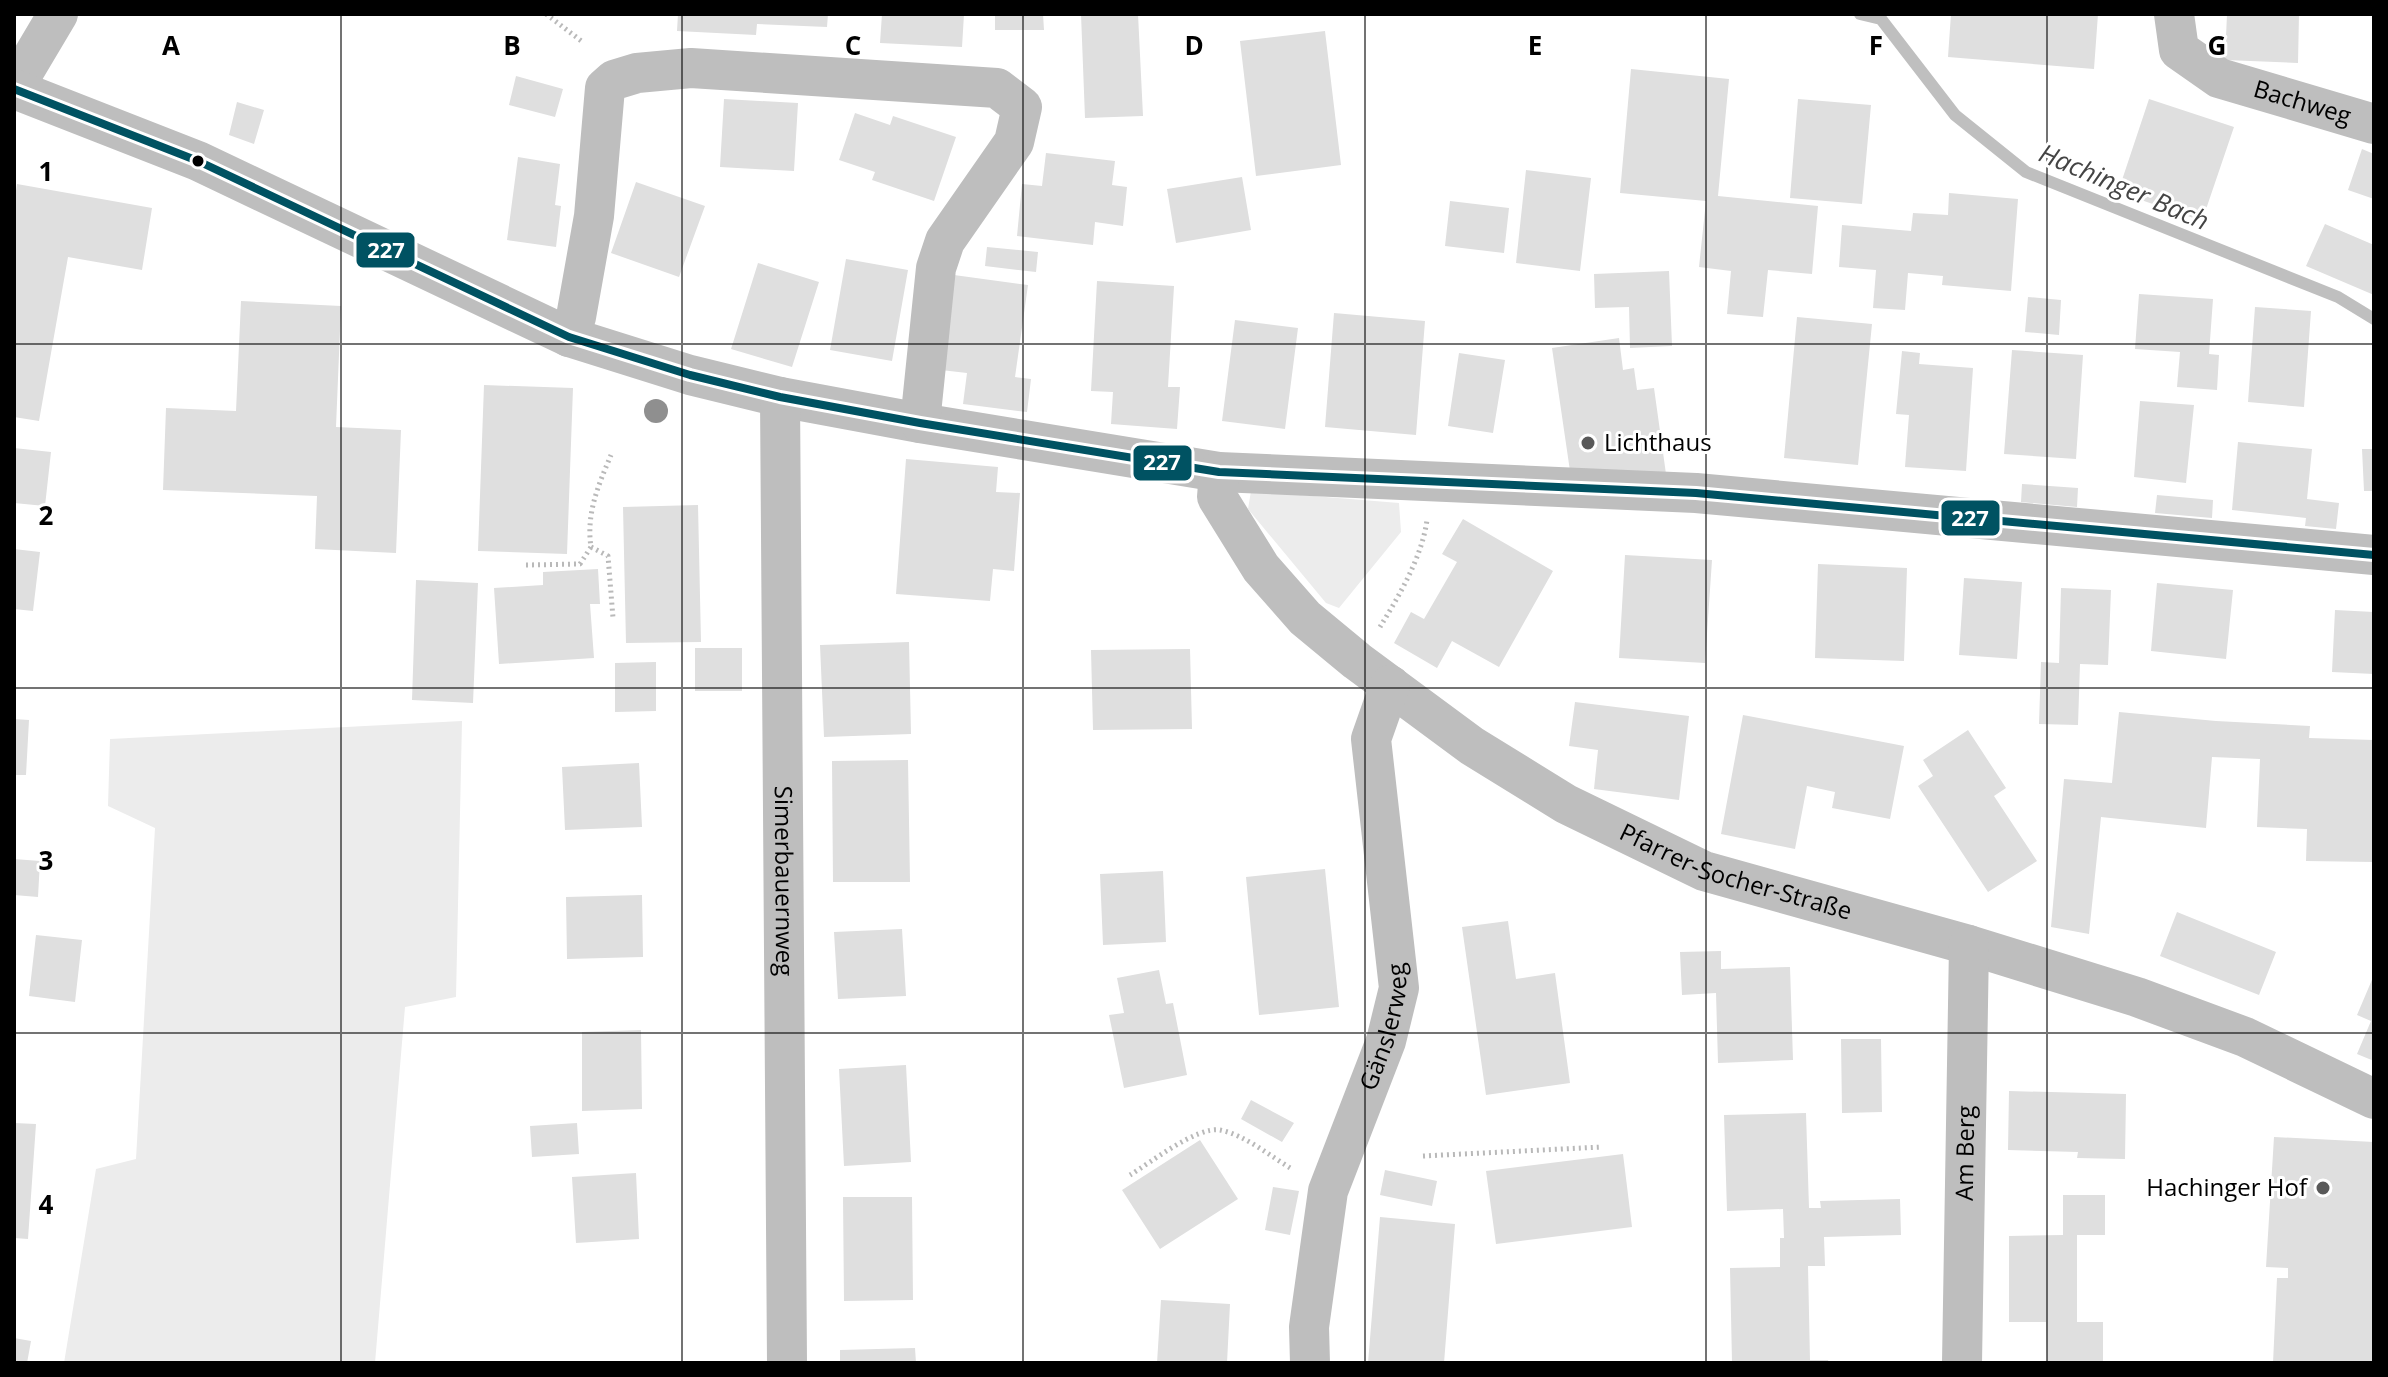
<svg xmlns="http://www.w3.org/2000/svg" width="2388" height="1377" font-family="'Open Sans',sans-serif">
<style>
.green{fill:#ececec}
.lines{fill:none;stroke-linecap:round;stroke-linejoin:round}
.stream{stroke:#bfbfbf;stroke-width:12}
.building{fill:#dfdfdf}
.path{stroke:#b9b9b9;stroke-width:5;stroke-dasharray:2 4;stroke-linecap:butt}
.minor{stroke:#bebebe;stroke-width:40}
.bus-1-casing{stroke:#fff;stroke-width:14}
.bus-1{stroke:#005262;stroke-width:8}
.tree{fill:#8f8f8f}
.grid{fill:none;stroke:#000;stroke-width:2;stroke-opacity:0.55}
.bus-dot{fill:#000;stroke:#fff;stroke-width:3}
.poi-dot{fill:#595959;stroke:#fff;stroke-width:3}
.labels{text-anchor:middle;stroke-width:6;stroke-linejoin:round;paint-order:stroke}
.street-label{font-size:24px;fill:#000;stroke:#fff}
.poi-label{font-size:24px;fill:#000;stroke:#fff;text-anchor:start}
.water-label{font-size:26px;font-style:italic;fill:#444;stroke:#fff}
.grid-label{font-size:26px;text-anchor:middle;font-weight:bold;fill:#000;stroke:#fff;stroke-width:6;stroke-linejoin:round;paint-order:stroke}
.line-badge{stroke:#fff;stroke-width:3}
.badge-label{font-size:22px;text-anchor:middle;font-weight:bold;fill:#fff}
</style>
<rect width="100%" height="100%" fill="#fff"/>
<!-- green -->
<path class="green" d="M1251,491L1399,503L1401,532L1339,608L1326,603L1248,509Z
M462,721L456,997L405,1007L375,1363H64L96,1169L136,1159L155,828L108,806L110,739Z"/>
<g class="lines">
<!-- stream -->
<path class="stream" d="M1860,14L1881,19L1955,115L2026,172L2338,297L2374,319"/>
</g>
<!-- building -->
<path class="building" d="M678,14H828L827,27L757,24L756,35L677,31Z
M882,14H964L962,47L880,43Z
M995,14H1043L1044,30H995Z
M1081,14H1138L1143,116L1085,118Z
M1951,14H2098L2094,69L1948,57Z
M2227,14H2299L2298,63L2225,60Z
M1325,31L1341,165L1256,176L1240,41Z
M1631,69L1729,79L1718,196L1818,206L1812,274L1768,270L1763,317L1727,314L1731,271L1699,267L1706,201L1620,193Z
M516,76L563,89L555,117L509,105Z
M724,99L798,103L794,171L720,167Z
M1798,99L1871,105L1862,204L1790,198Z
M2149,99L2234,127L2202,221L2118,192Z
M237,102L264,110L254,144L229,135Z
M855,113L890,125L893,116L956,137L934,201L872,180L875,172L839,160Z
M2362,149L2374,154V199L2348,190Z
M1046,153L1115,161L1112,185L1127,187L1123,226L1095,222L1093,245L1017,236L1022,184L1042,186Z
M518,157L560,164L555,205L561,206L556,247L507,240Z
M1526,170L1591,178L1580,271L1516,263Z
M1242,177L1251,230L1176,243L1167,189Z
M636,182L705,206L679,277L611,253Z
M17,184L152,208L142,270L68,257L39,421L14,417V204Z
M1949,193L2018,199L2011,291L1942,285L1943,276L1908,273L1905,310L1873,308L1876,270L1839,267L1842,225L1911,231L1913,213L1948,215Z
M1450,201L1509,208L1504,253L1445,246Z
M2325,224L2374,245V295L2306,266Z
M987,247L1038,252L1036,272L985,266Z
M846,259L908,270L892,361L830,350Z
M758,263L819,282L792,367L731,349Z
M1669,271L1672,346L1630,348L1629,307L1595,308L1594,274Z
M954,275L1028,285L1015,377L1031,379L1027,412L963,404L967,373L941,370Z
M1097,281L1174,286L1168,387H1180L1177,429L1111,424L1113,392L1091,391Z
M2139,294L2213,299L2209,354L2219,355L2217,390L2177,387L2180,352L2135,349Z
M2028,297L2061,300L2059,335L2025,332Z
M241,301L341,306L336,427L401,430L396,553L315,549L317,496L163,490L166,408L236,411Z
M2255,307L2311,311L2304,407L2248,402Z
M1334,313L1425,321L1416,435L1325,427Z
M1797,317L1872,324L1858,465L1784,458Z
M1235,320L1298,328L1285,429L1222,421Z
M1619,338L1623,370L1634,368L1637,390L1654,388L1666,474L1570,471L1552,348Z
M2012,350L2083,355L2076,459L2004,454Z
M1902,351L1920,353L1919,364L1973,368L1966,471L1905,467L1909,415L1896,414Z
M1459,353L1505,360L1493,433L1448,426Z
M484,385L573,388L567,554L478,551Z
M2140,401L2194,405L2186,483L2134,477Z
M2238,442L2312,449L2307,499L2339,503L2336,529L2305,526L2306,518L2232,510Z
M14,448L51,452L45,506L14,503Z
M2362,449H2374V491H2364Z
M906,459L998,467L996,492L1020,493L1014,571L993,569L990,601L896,594Z
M2022,484L2078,488L2077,507L2021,502Z
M2157,495L2213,500L2212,518L2155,513Z
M698,505L701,642L626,643L623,507Z
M1463,519L1553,571L1499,667L1452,641L1437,668L1394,643L1411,612L1424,619L1457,562L1442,554Z
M14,549L40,552L33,611L14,609Z
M1625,555L1712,560L1705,663L1619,658Z
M1818,564L1907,568L1904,661L1815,658Z
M598,569L600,604H590L594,658L499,664L494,588L543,585V572Z
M1964,578L2022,582L2017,659L1959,655Z
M416,580L478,583L473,703L412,700Z
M2157,583L2233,590L2226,659L2151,651Z
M2061,588L2111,590L2108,665L2080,664L2078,725L2039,724L2041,662L2059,663Z
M2335,610L2374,612V674L2332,672Z
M909,642L911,734L824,737L820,645Z
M695,648H742V691H695Z
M1190,649L1192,729L1093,730L1091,650Z
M656,662V711L615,712V663Z
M1575,702L1689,716L1679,800L1594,789L1598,750L1569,746Z
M2119,712L2216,721L2310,726L2309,738L2374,740V862L2306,861L2307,829L2257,827L2260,759L2212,757L2206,828L2101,817L2089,934L2051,927L2064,779L2112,783Z
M1743,715L1904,746L1890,819L1832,808L1835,792L1807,786L1795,849L1721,834Z
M14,719L29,720L26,775H14Z
M1968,730L2006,788L1994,796L2037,861L1988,892L1918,786L1933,776L1923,760Z
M908,760L910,882H833L832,761Z
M639,763L642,827L565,830L562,767Z
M14,859L40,861L38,897L14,895Z
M1325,869L1339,1007L1259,1015L1246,877Z
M1163,871L1166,942L1103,945L1100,874Z
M642,895L643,957L567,959L566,897Z
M2177,912L2276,952L2259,995L2160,956Z
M1508,921L1516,979L1555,973L1570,1083L1486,1095L1462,927Z
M902,929L906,996L838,999L834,932Z
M36,935L82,940L75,1002L29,996Z
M1721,951V969L1790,967L1793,1060L1718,1063L1716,993L1682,995L1680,952Z
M1159,970L1166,1004L1173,1003L1187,1075L1124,1088L1109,1015L1124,1013L1117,978Z
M2374,975V1061L2357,1054L2371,1021L2357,1015Z
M641,1030L642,1109L582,1111V1032Z
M1841,1039H1881L1882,1112L1842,1113Z
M906,1065L911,1162L844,1166L839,1069Z
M2009,1091L2126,1094L2125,1159L2077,1158L2078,1152L2008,1150Z
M1251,1100L1294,1123L1282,1142L1241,1119Z
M1806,1113L1809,1208H1821L1820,1201L1900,1199L1901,1235L1824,1237L1825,1266H1808L1810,1360H1828L1829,1363L1732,1362L1730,1268L1780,1267V1238H1784L1783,1209L1727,1211L1724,1115Z
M14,1123L36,1124L28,1239L14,1238Z
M577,1123L579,1154L532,1157L530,1126Z
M2274,1137L2374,1142V1363H2273L2277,1278H2288V1268L2266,1267Z
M1200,1140L1238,1199L1160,1249L1122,1190Z
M1623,1154L1632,1227L1496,1244L1486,1171Z
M1385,1170L1437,1181L1432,1206L1380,1195Z
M636,1173L639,1239L576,1243L572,1177Z
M1273,1187L1299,1191L1290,1235L1265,1230Z
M2063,1195H2105V1235H2077V1322H2103V1363H2047L2046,1322H2009V1236L2063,1235Z
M843,1197H912L913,1300L844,1301Z
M1380,1217L1455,1224L1444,1363H1368Z
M1161,1300L1230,1304L1227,1363H1157Z
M14,1338L31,1341L27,1363H14Z
M915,1348L916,1363H840V1350Z"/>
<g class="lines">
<!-- path -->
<path class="path" d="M546,14L584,43
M591,547L608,556L613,618
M526,565L580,564L591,547C586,514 598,486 611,455
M1380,627C1399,596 1422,557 1427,520
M1423,1156L1602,1147
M1130,1175C1150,1163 1197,1126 1220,1130C1245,1135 1270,1156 1292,1169"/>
<!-- minor -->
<g class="minor">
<path id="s1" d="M2174,14L2179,50L2219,78L2374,124"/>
<path d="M14,88L58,14"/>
<path d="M14,89L198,161L569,337L690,375L780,397L920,423L1219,472L1696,493L2374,555"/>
<path d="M569,337L576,317L594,216L605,88L614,80L637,73L691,68L997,88L1022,107L1014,142L945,241L936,268L920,423"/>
<path id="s2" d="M780,397L787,1363"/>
<path id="s3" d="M1219,472L1217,497L1261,568L1305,618L1357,661L1472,746L1566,804L1704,871L1969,945L2137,997L2245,1037L2374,1099"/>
<path id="s4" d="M1310,1363L1309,1327L1328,1191L1386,1041L1399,988L1371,739L1390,685"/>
<path id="s5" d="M1962,1363L1969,945"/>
</g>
<defs>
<path id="bus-1" d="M14,89L198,161L569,337L690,375L780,397L920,423L1219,472L1696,493L2374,555"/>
</defs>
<!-- bus-1 casing -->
<use href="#bus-1" class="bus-1-casing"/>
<!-- bus-1 -->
<use href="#bus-1" class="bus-1"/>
</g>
<!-- trees -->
<circle class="tree" cx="656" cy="411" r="12"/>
<!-- grid -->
<path class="grid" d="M341,14V1363M682,14V1363M1023,14V1363M1365,14V1363M1706,14V1363M2047,14V1363M14,344H2374M14,688H2374M14,1033H2374"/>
<!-- markers -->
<circle class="bus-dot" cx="198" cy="161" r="7"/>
<g class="poi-dot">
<circle cx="1588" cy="443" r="8"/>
<circle cx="2323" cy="1188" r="8"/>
</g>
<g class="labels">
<!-- street labels -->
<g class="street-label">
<text dy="8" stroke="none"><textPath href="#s1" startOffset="172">Bachweg</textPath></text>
<text dy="8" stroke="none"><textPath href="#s3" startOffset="680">Pfarrer-Socher-Straße</textPath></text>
<text dy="8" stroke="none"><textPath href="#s2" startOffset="484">Simerbauernweg</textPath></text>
<text dy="8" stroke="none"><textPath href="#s4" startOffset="348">Gänslerweg</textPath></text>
<text dy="8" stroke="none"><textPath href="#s5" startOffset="210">Am Berg</textPath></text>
</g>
<!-- poi labels -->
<g class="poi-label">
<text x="1604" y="451">Lichthaus</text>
<text x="2307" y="1196" text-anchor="end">Hachinger Hof</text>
</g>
<!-- water labels -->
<g class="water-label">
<text transform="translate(2124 187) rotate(23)" y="9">Hachinger Bach</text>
</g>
</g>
<g class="grid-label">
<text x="171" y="55">A</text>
<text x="512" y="55">B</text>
<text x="853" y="55">C</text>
<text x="1194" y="55">D</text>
<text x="1535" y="55">E</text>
<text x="1876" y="55">F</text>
<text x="2217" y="55">G</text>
<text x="46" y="181">1</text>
<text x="46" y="525">2</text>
<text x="46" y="870">3</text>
<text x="46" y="1214">4</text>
</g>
<g class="line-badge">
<rect x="355" y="231" width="61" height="38" rx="8" fill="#005262"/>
<rect x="1132" y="444" width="61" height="38" rx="8" fill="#005262"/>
<rect x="1940" y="499" width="61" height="38" rx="8" fill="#005262"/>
</g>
<g class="badge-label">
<text x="386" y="258">227</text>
<text x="1162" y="470">227</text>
<text x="1970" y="526">227</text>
</g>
<!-- border -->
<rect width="2388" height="1377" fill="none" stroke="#000000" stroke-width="32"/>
</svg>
